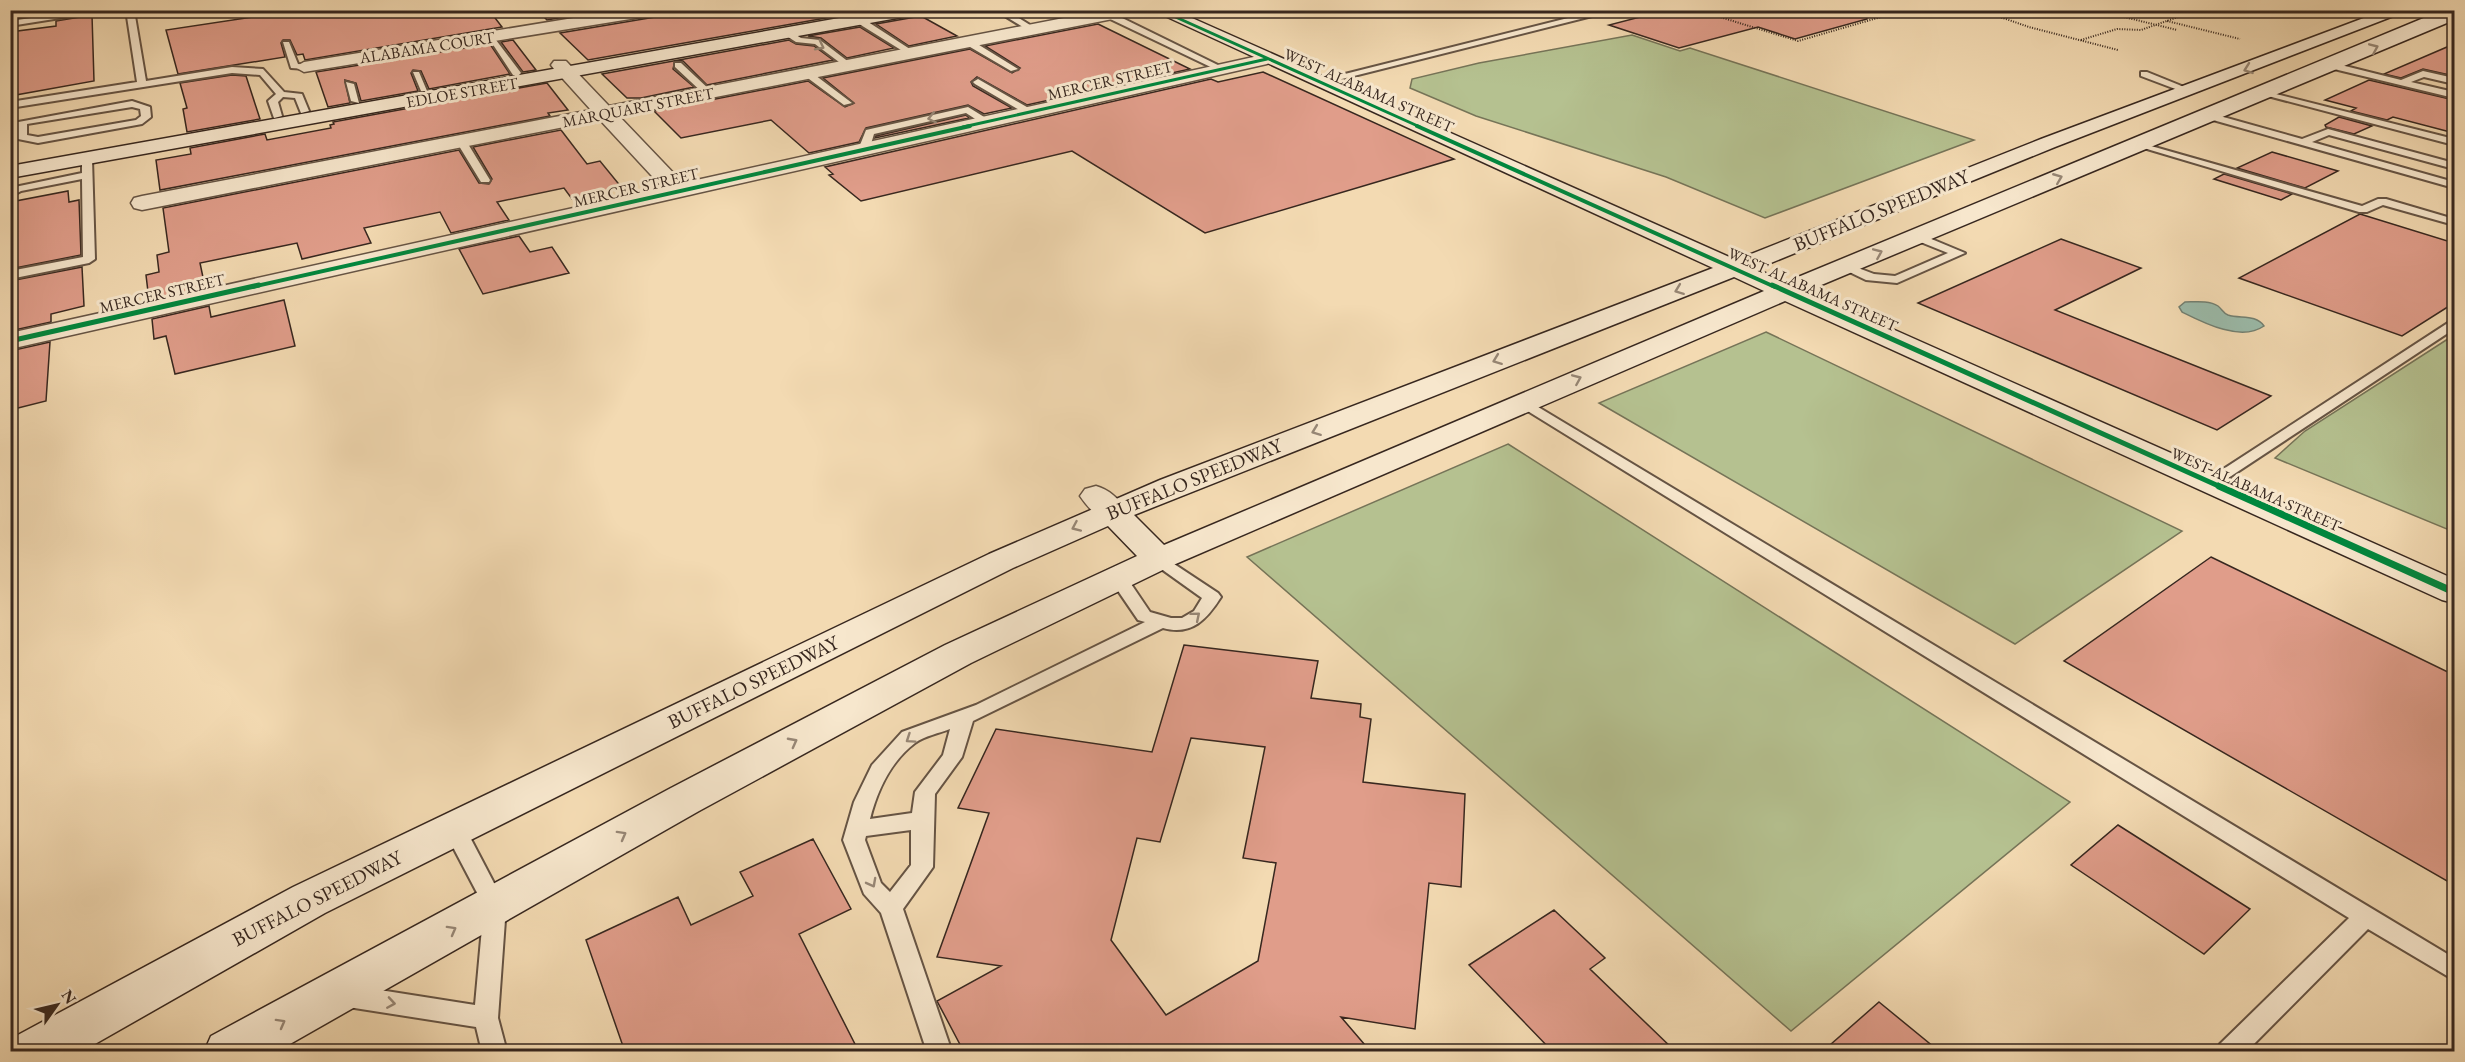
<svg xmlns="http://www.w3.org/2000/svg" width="2465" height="1062" font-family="'EB Garamond',serif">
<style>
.green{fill:#b5c190;stroke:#767458;stroke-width:1.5}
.water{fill:#9bbbaa;stroke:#738072;stroke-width:1.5}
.building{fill:#e09d8a;stroke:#37271f;stroke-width:1.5;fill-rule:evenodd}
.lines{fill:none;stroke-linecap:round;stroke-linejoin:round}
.lane-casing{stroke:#665444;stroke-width:4}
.street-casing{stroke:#665444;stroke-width:3}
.secondary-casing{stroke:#37271f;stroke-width:3}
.primary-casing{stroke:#37271f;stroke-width:3}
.path{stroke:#37271f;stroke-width:2;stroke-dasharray:1 1.5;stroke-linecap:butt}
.lane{fill:#f7e7cd;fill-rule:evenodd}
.street{fill:#f7e7cd;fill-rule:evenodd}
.secondary{fill:#f7e7cd;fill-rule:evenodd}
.primary{fill:#f3dab2;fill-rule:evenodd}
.cycleway-far3-casing{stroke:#f7e7cd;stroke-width:5}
.cycleway-far2-casing{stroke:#f7e7cd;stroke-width:6}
.cycleway-far1-casing{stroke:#f7e7cd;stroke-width:8}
.cycleway-casing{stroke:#f7e7cd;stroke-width:10}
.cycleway-far3{stroke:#00873e;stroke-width:3}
.cycleway-far2{stroke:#00873e;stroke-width:4}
.cycleway-far1{stroke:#00873e;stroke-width:5}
.cycleway{stroke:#00873e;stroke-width:7}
.oneway{stroke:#978776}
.labels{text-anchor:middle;stroke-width:6;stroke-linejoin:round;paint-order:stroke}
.far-street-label{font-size:16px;fill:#37271f;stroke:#f7e7cd}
.street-label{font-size:20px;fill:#37271f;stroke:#f7e7cd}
</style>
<rect width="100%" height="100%" fill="#f3dab2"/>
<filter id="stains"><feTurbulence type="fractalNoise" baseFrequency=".00333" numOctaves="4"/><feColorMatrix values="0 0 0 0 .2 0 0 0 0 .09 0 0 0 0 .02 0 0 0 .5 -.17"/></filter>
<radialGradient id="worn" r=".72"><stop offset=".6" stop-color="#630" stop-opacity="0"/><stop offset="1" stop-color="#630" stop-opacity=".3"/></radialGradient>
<!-- green -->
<path class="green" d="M1632,35L1680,51L1690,48L1974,140L1765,218L1666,177L1476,116L1410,88L1412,79L1479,63Z
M1766,332L2182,531L2015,644L1599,403Z
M2454,335V532L2275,458L2305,431Z
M1508,444L2070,802L1791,1031L1247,557Z"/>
<!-- water -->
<path class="water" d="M2185,302C2194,302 2209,300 2218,306C2222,309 2223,313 2228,315C2240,319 2256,314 2264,326C2241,342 2204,323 2182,312L2179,307Z"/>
<!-- building -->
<path class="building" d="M257,10H489L502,27L305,60L303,54L297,55L290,40H283L281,43L285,57L178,74L166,30L259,16Z
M537,10H605L547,20Z
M665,10H829L837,16L588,60L560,33L655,17Z
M1667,10H1866L1867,19L1795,39L1758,27L1679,48L1609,25Z
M92,15L94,81L10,96V32L56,26V21Z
M921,16L957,36L909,46L876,24Z
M1098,24L1190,69L1027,105L977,77L971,82L973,86L1012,108L984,114L968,105L866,128L859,142L809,153L771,120L681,138L654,111L808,81L845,107L854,103L823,78L970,49L1012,73L1020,68L985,46Z
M860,27L894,48L847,58L821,38L808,36Z
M513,40L536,70L523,72L501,42Z
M789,40L796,44L814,46L833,60L707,85L683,61H675L673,69L694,87L641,98H627L602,74Z
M490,44L510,74L429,89L421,71L413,70L411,73L418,91L361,101L356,83L345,80L350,103L328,107L316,72Z
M2454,44V76L2423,69L2401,78L2384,74Z
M1263,72L1454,159L1205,233L1072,151L861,201L829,175L833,174L825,167L1211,79L1218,82Z
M232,75L246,76L260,119L187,132L183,109L187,108L180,83Z
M2369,80L2454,100V133L2393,117L2387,120L2351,111L2356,108L2325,100Z
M547,83L568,110L548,113L550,116L160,190L156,160L191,154L190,148L265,134L267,140L331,128L330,125L334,124L333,122Z
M966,115L969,118L875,138L876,136Z
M2339,117L2372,126L2354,134L2326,127L2325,125Z
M561,130L587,164L600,161L622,188L572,199L564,188L497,202L509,220L451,233L440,212L364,228L371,243L302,259L297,243L200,263L205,287L149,300L146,275L159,272L157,255L169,252L163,208L459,150L479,183L489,184L492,179L473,147Z
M2272,152L2338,171L2305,188L2237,168Z
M2224,174L2292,194L2281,200L2214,179Z
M68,191L69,202L79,200L81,255L10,269V213L15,212L16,201Z
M2360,214L2454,243V303L2402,336L2239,278Z
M519,236L530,252L552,247L569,273L483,294L459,249Z
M2061,239L2141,268L2055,310L2271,396L2217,430L1918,303Z
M82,267L84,306L51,314V322L10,331V281Z
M284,300L295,346L175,374L166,336L154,339L152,319L209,306L211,317Z
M50,342L46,401L10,410V351Z
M2211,557L2454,675V885L2064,661Z
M1184,645L1318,661L1311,698L1361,704L1360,717L1371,719L1363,782L1465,794L1461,887L1429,883L1415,1029L1341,1017L1371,1052H964L937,1001L1001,966L937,957L989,813L958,808L996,729L1152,752ZM1191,738L1265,747L1243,858L1276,863L1258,961L1166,1015L1111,940L1137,838L1160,842Z
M2118,825L2250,909L2204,954L2071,865Z
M813,839L851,909L799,934L859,1052H625L586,940L678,897L691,925L753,896L740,872Z
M1554,910L1605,958L1590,969L1676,1052H1553L1469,965Z
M1879,1002L1940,1052H1822Z"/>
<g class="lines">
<defs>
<path id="lane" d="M87,10H111L10,26V21Z
M126,10H134L146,81L232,67L263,69L284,92L302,94L309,111L301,113L295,98L283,97L278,102L282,116L274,118L268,101L276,94L260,75L232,73L10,108V102L137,82Z
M995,10H1006L1038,30L1031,32Z
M1600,10H1616L1318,85L1313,82Z
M1106,13H1112L1226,69L1219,71L1106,17Z
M859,18H862L916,53L909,55L856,22Z
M788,30L801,38L820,40L854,66L847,68L815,44L796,42L785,35Z
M490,40H496L521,73L519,75H513Z
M965,40H971L1018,69L1011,71L965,44Z
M283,42H289L298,64L307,65V69L291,68Z
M675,63H681L711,91V95H705L675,67Z
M2333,63L2401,80L2423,71L2454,78V84L2424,77L2411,82L2454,92V98L2330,68V64Z
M413,72H419L427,91H421Z
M805,72H811L852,103L844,105L805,76Z
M2141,72H2147L2194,91L2186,93L2141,76Z
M978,79L1032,110L1034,112L1026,114L975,84L973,82Z
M346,82L354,84L359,103L351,101Z
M2264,91L2454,139V145L2264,95Z
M132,101L150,107L151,117L142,124L38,143L18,139L17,126L13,123ZM132,107L140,109L141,116L136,120L38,137L27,135V124Z
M968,107L989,120V124H983L966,113L874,134L871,144L876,148L875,150H867L860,145L866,130Z
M2209,113L2302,139L2328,129L2454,163V169L2329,135L2312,142L2454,182V188L2206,118V114Z
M457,139H465L490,180L489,182H481L456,141Z
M2137,142L2362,206L2378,199H2386L2454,219V225L2383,205L2367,212H2359L2137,146Z
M87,156L92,159L95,259L89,263L10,279V271L83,257L82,179L21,191L10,197V188L82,173V159Z
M1917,233L1965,253L1897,283L1866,280L1839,267L1845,263L1874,274L1895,276L1948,253L1913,239L1911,237Z
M2454,319V329L2216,486L2210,488L2202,483Z
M1523,398L2454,958V980L2368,929L2246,1052H2217L2220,1044L2349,918L1518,405L1516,402L1518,399Z
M1159,554L1218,593L1221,597C1207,619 1192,636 1163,628L973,721L962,757L935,794L933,867L903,909L952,1052H927L881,913L864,894L843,840L854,802L872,765L902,732L976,705L1145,622L1138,620L1110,579L1113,575H1125L1150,612L1171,618H1182L1194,611L1202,598L1153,563L1151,559ZM950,729L943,755L915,792L912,813L870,819C877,791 891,761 915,743C924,736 940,733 950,729ZM911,830V865L890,892L881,883L865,840L866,836Z
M454,820L462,822L506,906L498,1018L507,1052H482L476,1027L348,1007L339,1003L336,996L339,989L348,985L475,1005L484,906L443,828L446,822Z"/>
<path id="street" d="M622,10H663L655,15L304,72L295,67L304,62Z
M1105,10H1141L1133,15L619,116L683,183L1267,54L1276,59L1267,64L10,349V333L663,188L600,120L142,210L134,208L131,203L134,198L142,196L591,110L554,69L551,65L554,61H566L609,106Z
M1096,486C1110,490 1119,499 1127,511L1122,518C1102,523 1091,512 1080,496L1085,489Z"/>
<path id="secondary" d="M884,10H922L914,15L10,178V166Z
M1152,10H1174L1736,260L2041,139L2385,10H2409L2055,147L1756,269L1786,282L2443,10H2454V20L1807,291L2454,579V603L2442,600L1785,301L1171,566L971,663L699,811L276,1052H204L211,1036L669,789L945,645L1137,556L1108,526L1013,568L325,913L81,1052H10L16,1036L293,887L989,554L1160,480L1713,268ZM1734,277L1764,291L1164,545L1134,515Z"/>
<path id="primary" d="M2429,10H2454V19L2431,13Z"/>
</defs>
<!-- lane casing -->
<use href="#lane" class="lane-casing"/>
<!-- street casing -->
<use href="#street" class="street-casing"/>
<!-- secondary casing -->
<use href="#secondary" class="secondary-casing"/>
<!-- primary casing -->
<use href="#primary" class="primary-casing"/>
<!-- path -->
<path class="path" d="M1697,10L1798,41L1905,10
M1980,10L2029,27L2118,50
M2112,14L2177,30
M2112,14L2123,10
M2167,21L2240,39
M2081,40L2117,29L2141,30L2198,10"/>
<!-- lane -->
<use href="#lane" class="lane"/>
<!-- street -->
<use href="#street" class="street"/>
<!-- secondary -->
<use href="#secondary" class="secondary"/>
<!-- primary -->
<use href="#primary" class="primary"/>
<defs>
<path id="cycleway-far3" d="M1160,10L1420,127
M963,127L1267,59"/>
<path id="cycleway-far2" d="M1417,126L1775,287
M252,287L970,126"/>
<path id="cycleway-far1" d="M1772,285L2223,488
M10,341L259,285"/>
<path id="cycleway" d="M2219,486L2454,592"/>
</defs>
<!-- cycleway-far3 casing -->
<use href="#cycleway-far3" class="cycleway-far3-casing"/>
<!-- cycleway-far2 casing -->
<use href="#cycleway-far2" class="cycleway-far2-casing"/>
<!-- cycleway-far1 casing -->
<use href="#cycleway-far1" class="cycleway-far1-casing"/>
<!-- cycleway casing -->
<use href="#cycleway" class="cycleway-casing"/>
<!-- cycleway-far3 -->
<use href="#cycleway-far3" class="cycleway-far3"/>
<!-- cycleway-far2 -->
<use href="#cycleway-far2" class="cycleway-far2"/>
<!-- cycleway-far1 -->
<use href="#cycleway-far1" class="cycleway-far1"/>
<!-- cycleway -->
<use href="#cycleway" class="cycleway"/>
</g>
<!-- one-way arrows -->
<defs><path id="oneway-chevron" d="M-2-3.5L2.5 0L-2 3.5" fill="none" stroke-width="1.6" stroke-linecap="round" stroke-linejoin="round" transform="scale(1.5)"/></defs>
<g class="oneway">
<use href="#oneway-chevron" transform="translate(820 46) rotate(27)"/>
<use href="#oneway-chevron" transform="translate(2374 48) rotate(-23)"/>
<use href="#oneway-chevron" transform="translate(2248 69) rotate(160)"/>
<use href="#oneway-chevron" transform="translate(932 118) rotate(168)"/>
<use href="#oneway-chevron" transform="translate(2058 178) rotate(-22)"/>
<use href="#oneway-chevron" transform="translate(1878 253) rotate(-23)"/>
<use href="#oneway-chevron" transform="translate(1679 290) rotate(159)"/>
<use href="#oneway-chevron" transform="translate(1497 360) rotate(159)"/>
<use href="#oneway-chevron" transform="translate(1577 379) rotate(-23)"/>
<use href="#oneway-chevron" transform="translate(1316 431) rotate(159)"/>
<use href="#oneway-chevron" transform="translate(1076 527) rotate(156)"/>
<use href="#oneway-chevron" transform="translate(1196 616) rotate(-40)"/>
<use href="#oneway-chevron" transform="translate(910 739) rotate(146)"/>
<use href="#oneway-chevron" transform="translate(793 742) rotate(-28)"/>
<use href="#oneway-chevron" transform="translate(622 835) rotate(-29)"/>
<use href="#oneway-chevron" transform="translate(872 883) rotate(62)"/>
<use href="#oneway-chevron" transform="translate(452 930) rotate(-29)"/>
<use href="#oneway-chevron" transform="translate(391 1003) rotate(9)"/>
<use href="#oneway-chevron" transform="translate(281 1023) rotate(-29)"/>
</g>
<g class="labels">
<!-- far-street labels -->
<g class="far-street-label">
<text transform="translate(427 47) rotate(-9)" y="6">ALABAMA COURT</text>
<text transform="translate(1110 80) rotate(-13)" y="6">MERCER STREET</text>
<text transform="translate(1369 90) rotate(24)" y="6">WEST ALABAMA STREET</text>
<text transform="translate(462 92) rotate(-10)" y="6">EDLOE STREET</text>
<text transform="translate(638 107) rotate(-11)" y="6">MARQUART STREET</text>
<text transform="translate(636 187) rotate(-13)" y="6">MERCER STREET</text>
<text transform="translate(1813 289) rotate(24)" y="6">WEST ALABAMA STREET</text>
<text transform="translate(162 293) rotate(-13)" y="6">MERCER STREET</text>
<text transform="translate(2256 489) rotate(24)" y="6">WEST ALABAMA STREET</text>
</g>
<!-- street labels -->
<g class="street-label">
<text transform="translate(1881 210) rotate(-22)" y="7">BUFFALO SPEEDWAY</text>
<text transform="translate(1194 479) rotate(-22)" y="7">BUFFALO SPEEDWAY</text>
<text transform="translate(753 682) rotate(-26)" y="7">BUFFALO SPEEDWAY</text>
<text transform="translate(317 898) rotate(-27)" y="7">BUFFALO SPEEDWAY</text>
</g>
</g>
<!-- margin -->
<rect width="2465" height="1062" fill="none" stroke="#f3dab2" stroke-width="36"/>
<rect x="12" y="12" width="2441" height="1038" fill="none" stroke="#37271f" stroke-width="3"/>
<rect x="18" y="18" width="2429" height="1026" fill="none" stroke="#37271f" stroke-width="1.5"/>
<!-- north arrow -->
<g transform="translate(57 1005) rotate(56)" stroke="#f7e7cd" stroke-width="4.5" paint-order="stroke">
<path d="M0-4.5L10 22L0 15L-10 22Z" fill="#37271f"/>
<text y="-9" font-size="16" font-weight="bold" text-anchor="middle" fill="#37271f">N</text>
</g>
<rect width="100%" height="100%" filter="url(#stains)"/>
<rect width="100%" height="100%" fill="url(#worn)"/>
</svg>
